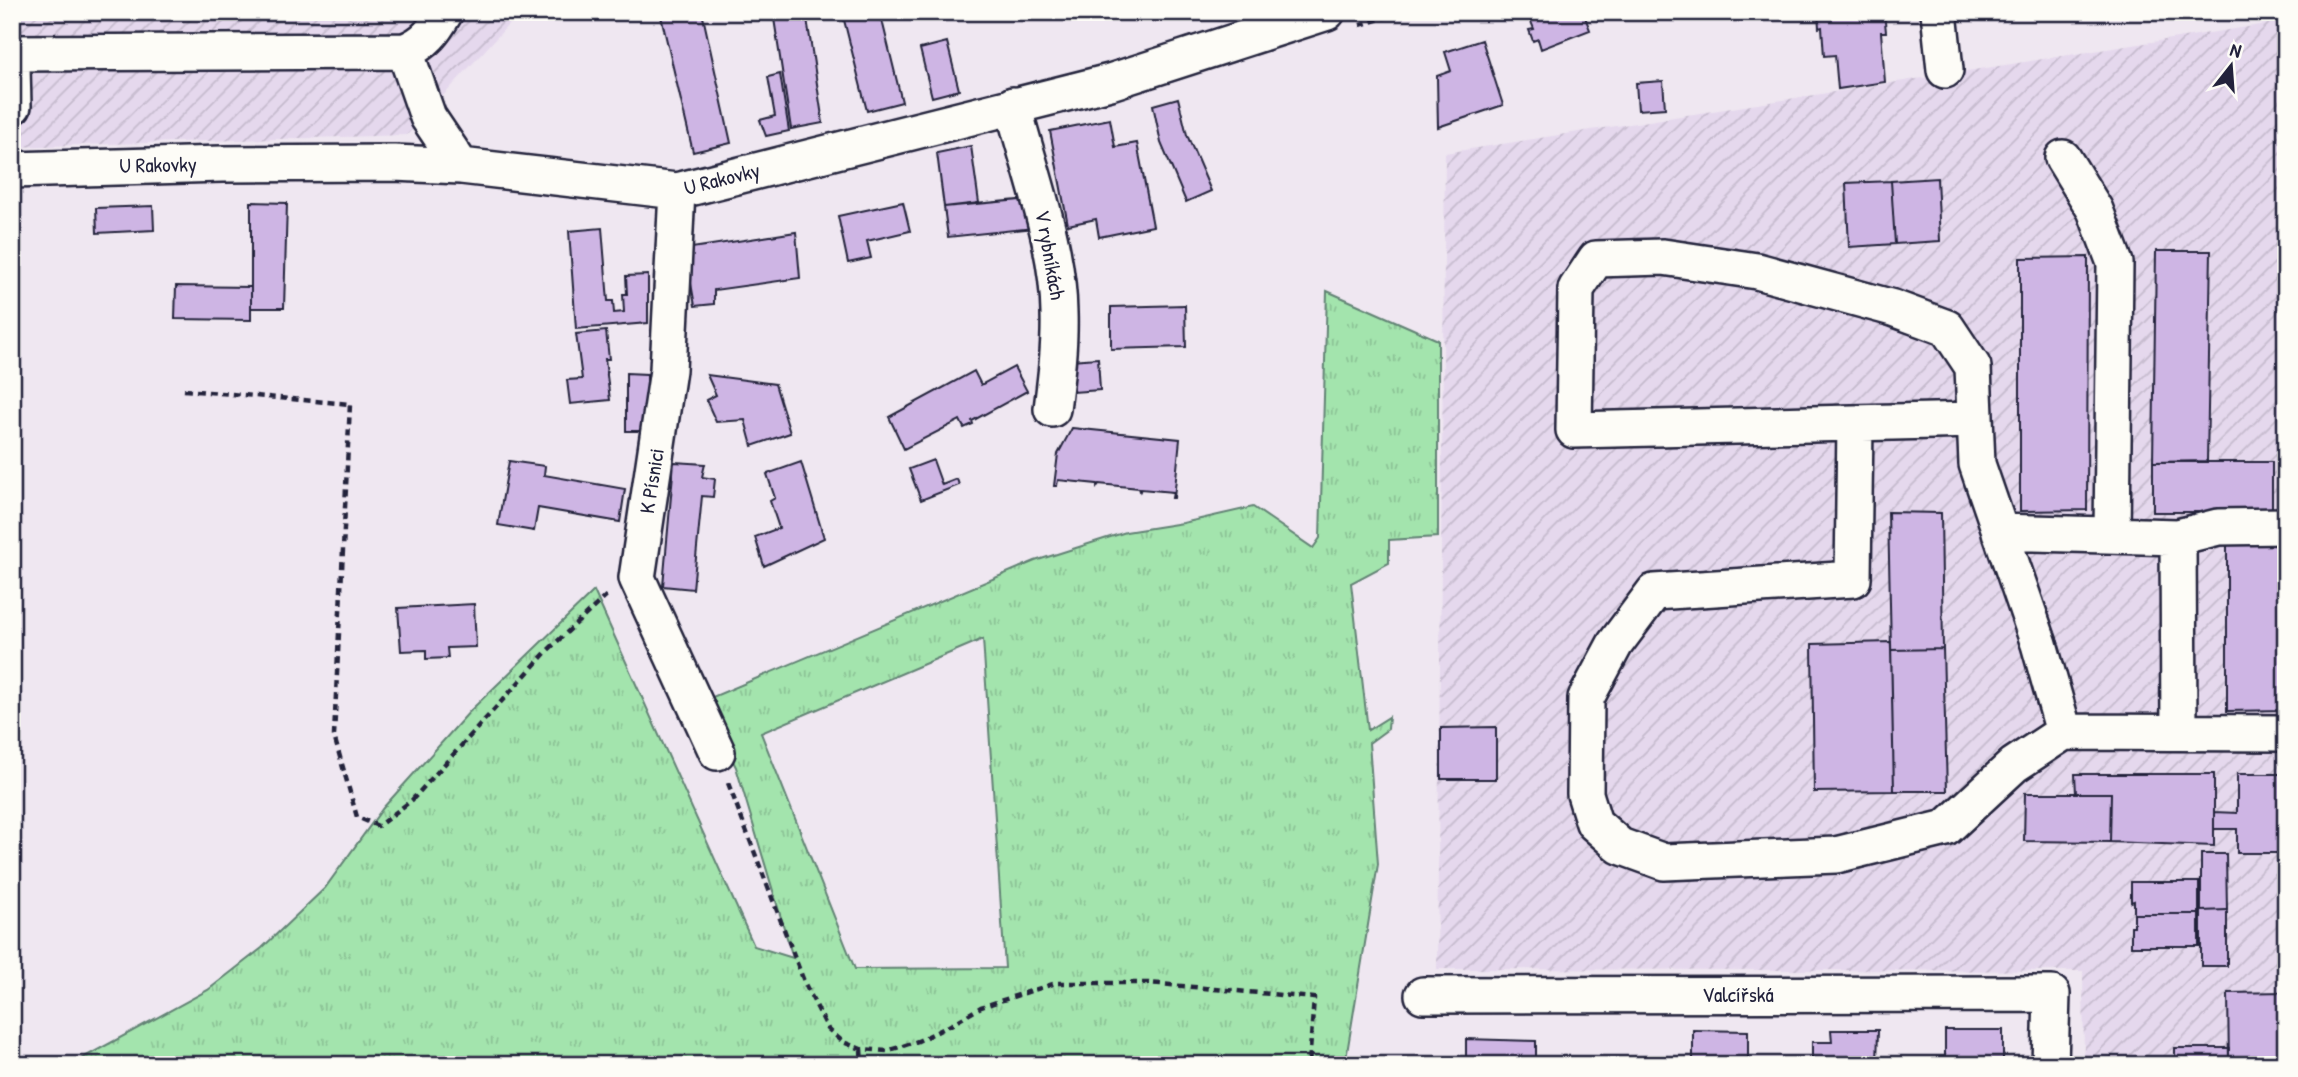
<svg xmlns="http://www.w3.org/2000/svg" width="2298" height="1077" font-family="'Patrick Hand',sans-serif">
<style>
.industrial{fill:url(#industrial-furrows)}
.grass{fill:url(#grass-tufts);stroke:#628374;stroke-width:2;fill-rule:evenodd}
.building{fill:#ceb5e4;stroke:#22223b;stroke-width:2}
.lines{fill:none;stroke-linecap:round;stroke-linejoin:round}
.minor-casing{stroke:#22223b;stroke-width:40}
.path{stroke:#22223b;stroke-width:4.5;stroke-dasharray:7 5;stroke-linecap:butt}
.minor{stroke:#fdfcf7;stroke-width:35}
.labels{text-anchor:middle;stroke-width:5;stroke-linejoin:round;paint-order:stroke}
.street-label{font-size:21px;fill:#22223b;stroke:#fdfcf7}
</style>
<defs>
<pattern id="industrial-furrows" width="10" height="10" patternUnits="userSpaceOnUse" patternTransform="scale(1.75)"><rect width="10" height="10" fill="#e5d8ed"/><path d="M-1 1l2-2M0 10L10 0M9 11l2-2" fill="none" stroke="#c4b9cc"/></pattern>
<pattern id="grass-tufts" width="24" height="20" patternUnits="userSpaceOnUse" patternTransform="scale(1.75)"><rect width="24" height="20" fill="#a3e4ad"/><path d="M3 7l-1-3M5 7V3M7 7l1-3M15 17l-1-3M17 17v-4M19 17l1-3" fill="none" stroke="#8cc396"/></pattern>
</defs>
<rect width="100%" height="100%" fill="#efe7f1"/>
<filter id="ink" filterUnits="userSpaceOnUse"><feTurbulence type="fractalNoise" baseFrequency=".0143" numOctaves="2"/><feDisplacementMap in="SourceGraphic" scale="14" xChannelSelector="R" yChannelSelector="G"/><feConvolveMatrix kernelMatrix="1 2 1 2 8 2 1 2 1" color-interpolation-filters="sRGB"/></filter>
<g filter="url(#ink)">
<!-- industrial -->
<path class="industrial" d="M12,12H520L407,135L12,147Z
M2286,21V1065H2084L2083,971L1437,969L1445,153Z"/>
<!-- grass -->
<path class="grass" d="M1327,291L1438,340V537L1389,540V563L1351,583L1368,730L1389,717L1388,729L1369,743L1378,864L1345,1065H70L208,990L262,948L325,888L383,808L471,710L594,591L754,946L793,958L736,767L703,701L1035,561L1126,532L1183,523L1253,507L1313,548L1320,538ZM983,639L1005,968L855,969L761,733Z"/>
<!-- building -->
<path class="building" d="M156,12H325L156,15Z
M660,12H702L731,143L693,152Z
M773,12H806L823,123L791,129Z
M842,12H880L902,102L867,111Z
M1541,12H1583L1590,30L1541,49L1538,39L1533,41L1529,30L1534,29L1530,19L1542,14Z
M1818,12H1884L1886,32H1881L1885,82L1838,89L1835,55L1824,56L1822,27L1819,28Z
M1482,40L1503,105L1438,127L1437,76L1451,71L1445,52Z
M947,42L959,90L932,97L920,49Z
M780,74L789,131L766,136L760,120L775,116L768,77Z
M1663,81L1665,108L1638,110L1636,83Z
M1178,98L1187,135L1211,191L1186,202L1161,143L1153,105Z
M1110,119L1115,147L1137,143L1153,226L1099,237L1096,219L1068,225L1050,131Z
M971,146L979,203L944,207L937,153Z
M1937,178L1940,241L1895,244L1891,181Z
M1891,181L1895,244L1849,247L1846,183Z
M1030,199L1034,228L948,237L944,207Z
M251,202L287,203L284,308H251Z
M903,202L910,231L867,241L871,258L848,263L838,216Z
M153,206L154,230L97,233L96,208Z
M602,228L608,301H613L614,313L624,312L623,294H627L626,276L648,275V323L576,329L569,231Z
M796,232L800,278L714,290V304L695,306L685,249Z
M2156,251H2211L2207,461L2153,462Z
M2088,257L2087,510L2020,511V258Z
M176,286L251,287V320L175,319Z
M1185,305L1186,347L1111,349V307Z
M606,331L609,359H605L610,400L570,404L567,380L582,379L576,334Z
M1098,358L1100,390L1073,392L1070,360Z
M1014,367L1027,391L972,421L973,424L964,428L960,420L904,449L889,417L974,371L981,385Z
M626,373L647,374V431H626Z
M707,375L775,384L790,433L752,446L745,420L716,422L706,400L716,395Z
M1072,428L1180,439L1174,498H1172L1173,492L1141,489L1140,491L1139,488L1099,484L1097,487V484L1058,480L1057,486H1054L1058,454Z
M933,460L942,485L957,479L959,485L921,500L909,469Z
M509,461L545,466L544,475L625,489L620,522L538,508L534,531L498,525Z
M674,462L705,464L702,477L715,479L713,497L702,496L693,589L663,586Z
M801,462L824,538L764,566L755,537L779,528L770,501L775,498L767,474Z
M2153,462H2272V512H2153Z
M1888,512L1941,513L1943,649L1891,650Z
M2227,536H2286V710L2227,711Z
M474,604L476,647L447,648L448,658L426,659V650L401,651L398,608Z
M1891,642L1894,791L1814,792L1812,644Z
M1943,649L1947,791H1894L1891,650Z
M1496,727V779H1441V728Z
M2075,774H2214V846L2110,842L2111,793H2076Z
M2237,774H2286V853H2237V829H2214V812L2237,813Z
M2025,793H2111L2110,842L2024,841Z
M2201,854H2226L2227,910L2201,911Z
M2131,882H2199V914H2134V901L2131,902Z
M2227,910V966H2201V911Z
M2134,914H2199V946H2131V926H2134Z
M2286,992V1065H2229L2228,993Z
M1693,1030L1748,1031V1065H1693Z
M1831,1030H1878L1877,1065H1812V1042H1832Z
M1945,1030H2003V1059H1964V1065H1945Z
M1466,1039L1536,1041V1065H1466Z
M2175,1048H2229V1065H2175Z"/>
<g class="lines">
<defs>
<path id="minor" d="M1939,12L1945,70
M405,51L428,117L461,166
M12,53L405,51C426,43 434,31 445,12
M12,67L13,106
M1013,105C1030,173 1058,242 1059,313C1060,345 1056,377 1052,409
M2063,158L2095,210L2115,263L2112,535
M12,170L222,164L394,163L461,166L677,191L1110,82L1327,12
M677,191L668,370L637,578L717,752
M1975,420L1574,430L1576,289L1596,259L1663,257L1757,271L1893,308L1947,328L1973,367L1977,464L2039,644L2064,732
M1855,423L1853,579L1654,592L1615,644L1586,698L1585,794L1594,823L1620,846L1664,862L1836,855L1946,828L2014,765L2064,732L2286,733
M2000,532L2178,537L2179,732
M2178,537L2218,527L2286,526
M1423,995L2052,994L2050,1065"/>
</defs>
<!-- minor casing -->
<use href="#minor" class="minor-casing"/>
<!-- path -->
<path class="path" d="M1360,25L1403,12
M184,390L350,404L334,736L357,817L378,826L412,800L548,650L608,594
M728,783L805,984L828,1029L843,1042L861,1049L887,1051L918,1041L949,1026L981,1007L1056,983H1149L1314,998L1309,1065
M861,1049L862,1065"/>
<!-- minor -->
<use href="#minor" class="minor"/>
</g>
</g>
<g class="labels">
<!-- street labels -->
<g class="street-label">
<text transform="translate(158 165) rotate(-1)" y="7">U Rakovky</text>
<text transform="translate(722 179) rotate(-14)" y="7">U Rakovky</text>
<text transform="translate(1050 255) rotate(80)" y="7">V rybníkách</text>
<text transform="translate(652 481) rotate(-81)" y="7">K Písnici</text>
<text x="1738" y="1002">Valcířská</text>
</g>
</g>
<!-- margin -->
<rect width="2298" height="1077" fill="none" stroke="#fdfcf7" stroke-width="42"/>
<rect x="21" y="21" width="2256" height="1035" fill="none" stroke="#22223b" stroke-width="2.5" filter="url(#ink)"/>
<!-- north arrow -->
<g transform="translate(2231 66) rotate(17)" stroke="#fdfcf7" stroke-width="5" paint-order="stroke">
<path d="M0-5L12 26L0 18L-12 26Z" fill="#22223b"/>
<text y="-10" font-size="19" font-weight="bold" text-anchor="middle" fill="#22223b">N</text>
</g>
</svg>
